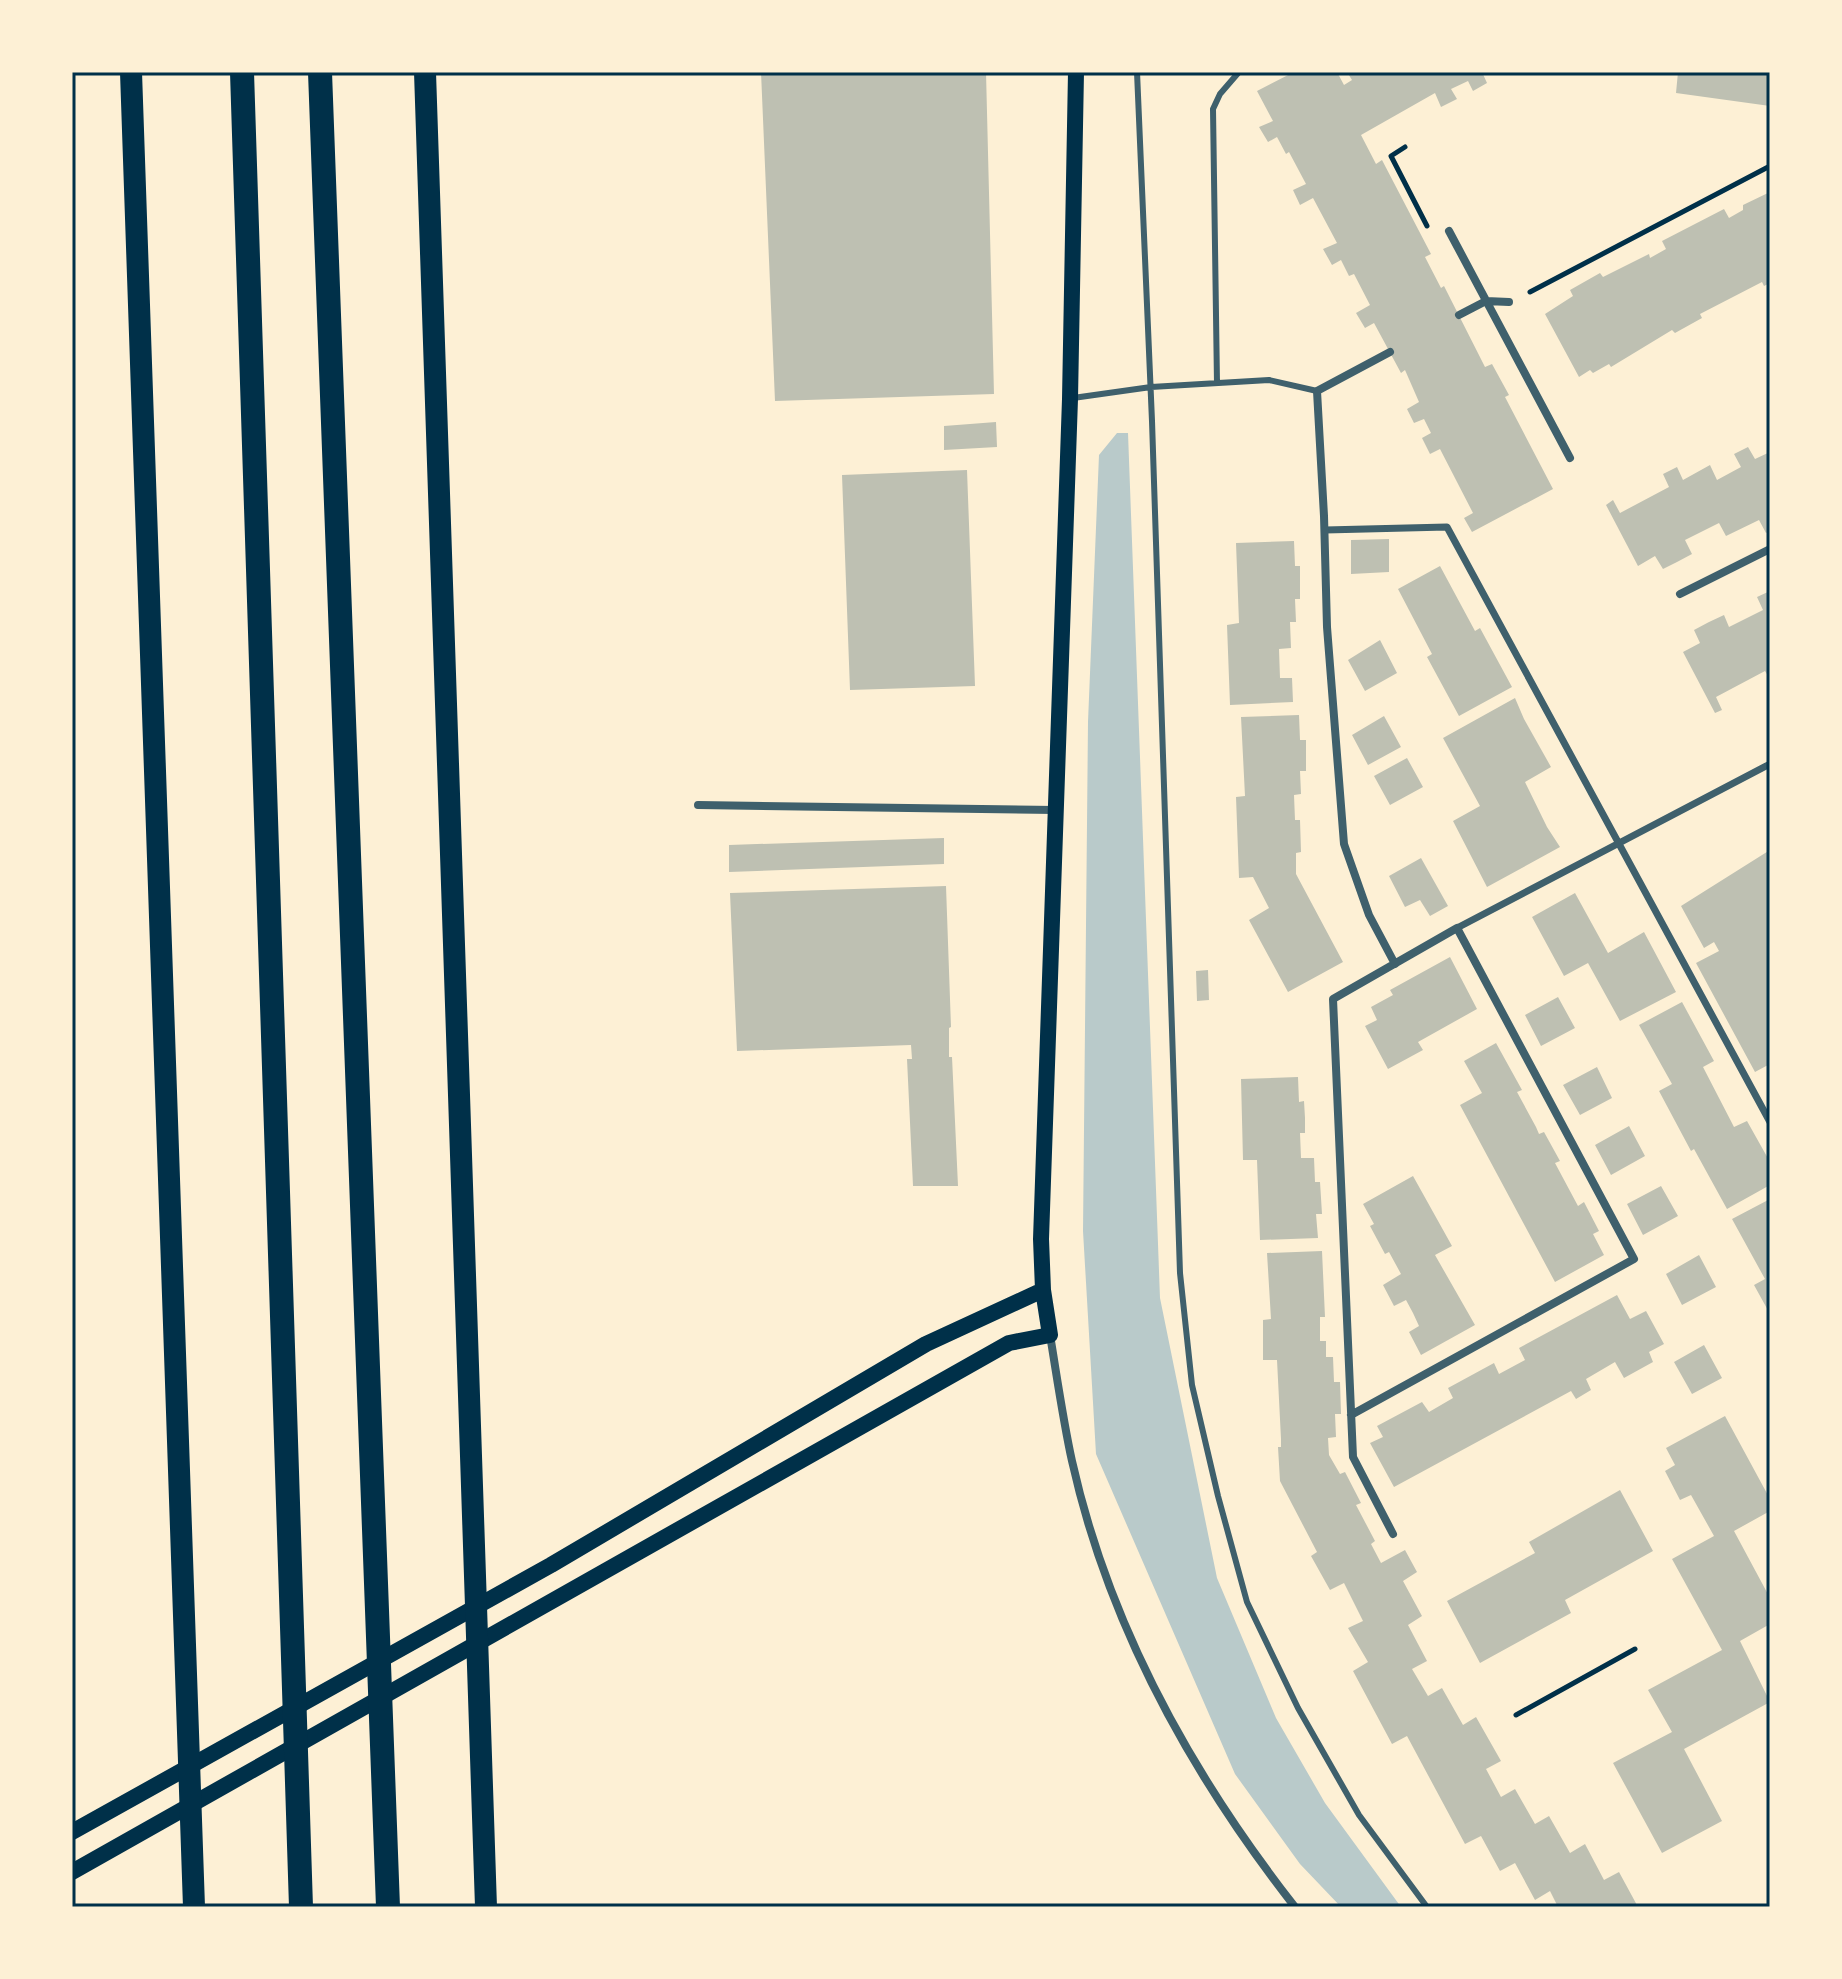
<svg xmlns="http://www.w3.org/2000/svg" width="1842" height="1979" font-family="'DejaVu Sans',sans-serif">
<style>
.green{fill:#b9caca}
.building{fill:#bec0b2}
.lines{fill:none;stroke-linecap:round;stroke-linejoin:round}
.path{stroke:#003049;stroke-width:5}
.service{stroke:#3f606c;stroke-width:6}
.pedestrian{stroke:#3f606c;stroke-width:7}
.minor{stroke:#3f606c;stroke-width:8}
.secondary{stroke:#003049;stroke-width:16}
.trunk{stroke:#003049;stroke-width:22}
.motorway{stroke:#003049;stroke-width:24}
.neatline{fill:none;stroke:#003049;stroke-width:3}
</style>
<rect width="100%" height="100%" fill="#fdf0d5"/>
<!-- green -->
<path class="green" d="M1117,433H1128L1160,1298L1217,1578L1276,1718L1325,1803L1401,1907H1341L1300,1864L1235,1774L1096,1454L1083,1231L1088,722L1099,455Z"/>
<!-- building -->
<path class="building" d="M761,72H986L994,394L775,401Z
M1294,72H1337L1344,85L1352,80L1347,72H1482L1487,83L1473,91L1468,81L1451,89L1457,99L1441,107L1435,93L1361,135L1376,164L1382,160L1431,254L1425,257L1441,288L1444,286L1485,367L1492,364L1509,395L1505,397L1553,489L1472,532L1464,518L1473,513L1440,449L1430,454L1422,438L1431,433L1424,419L1414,423L1407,409L1419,402L1405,370L1401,373L1374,323L1365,328L1356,313L1370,305L1354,274L1349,276L1341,260L1332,265L1323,249L1337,243L1313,198L1300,205L1293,190L1306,184L1289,152L1286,154L1277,137L1268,142L1259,127L1273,121L1257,91Z
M1678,72H1770V106L1676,93Z
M1770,192V283L1764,286L1762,282L1700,314L1702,318L1675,333L1672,330L1611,367L1609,364L1593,373L1590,370L1579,377L1545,314L1573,296L1570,290L1600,273L1603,277L1649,254L1650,258L1666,249L1662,241L1724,209L1729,218L1743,210V205Z
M996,422L997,447L944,450V426Z
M1748,447L1755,459L1770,452V531L1766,533L1759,520L1726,536L1719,523L1685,540L1692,554L1677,562L1663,569L1655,556L1638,566L1606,505L1613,500L1620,513L1669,487L1663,474L1677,467L1683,480L1710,465L1717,480L1741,467L1734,454Z
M967,470L975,686L850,690L842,475Z
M1389,539V572L1351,574V540Z
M1294,541L1295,566H1300V599H1295L1296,622H1290L1291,648L1279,649L1280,678H1292L1293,702L1230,705L1227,625L1239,623L1236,543Z
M1440,566L1475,631L1480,628L1512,687L1459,716L1427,657L1432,654L1398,589Z
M1770,591V679L1765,671L1716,697L1722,710L1715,713L1683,652L1700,643L1694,630L1709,622L1724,615L1729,627L1763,610L1757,597Z
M1380,640L1397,673L1365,691L1348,660Z
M1515,698L1524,719L1551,767L1525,782L1547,827L1560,847L1487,887L1453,821L1480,806L1443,738Z
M1299,715L1300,740H1306V771H1300L1301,794L1294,795L1295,820H1300L1301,852L1296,853V874L1343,962L1288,992L1249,920L1269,908L1253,877L1239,878L1236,797L1245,796L1241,717Z
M1384,716L1401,747L1368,765L1352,735Z
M1407,758L1423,787L1390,805L1374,776Z
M944,838V864L729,872V845Z
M1770,850V1069L1768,1065L1755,1072L1696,963L1719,951L1714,942L1704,948L1681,906Z
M1421,858L1448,906L1430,916L1420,900L1405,907L1389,876Z
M946,886L951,1027L949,1028V1057H952L958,1186H913L907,1059H912L911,1045L737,1051L730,893Z
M1575,893L1608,953L1644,932L1676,992L1620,1021L1588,963L1564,976L1532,917Z
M1450,957L1477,1009L1418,1042L1423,1050L1388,1069L1365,1026L1377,1020L1371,1007L1393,995L1390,990Z
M1208,970L1209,1000L1197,1001L1196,971Z
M1558,997L1575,1028L1541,1046L1525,1015Z
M1682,1002L1714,1061L1703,1067L1734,1127L1747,1121L1770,1162V1185L1727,1209L1694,1149L1691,1151L1659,1091L1672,1084L1639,1025Z
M1496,1043L1522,1090L1517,1092L1536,1127L1539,1134L1544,1132L1560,1161L1555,1163L1578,1206L1584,1202L1599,1231L1593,1234L1604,1255L1555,1282L1460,1105L1482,1093L1464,1061Z
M1597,1067L1612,1098L1580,1115L1563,1085Z
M1298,1077L1299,1102L1304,1101L1305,1118V1133H1300L1301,1158H1314L1315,1182H1320L1322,1214H1316L1318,1238L1260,1240L1257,1160H1243L1241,1079Z
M1629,1126L1645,1156L1611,1175L1595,1145Z
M1413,1176L1452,1246L1435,1255L1475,1325L1421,1355L1409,1332L1419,1326L1413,1313L1406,1300L1394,1306L1383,1285L1401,1274L1389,1252L1385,1254L1370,1226L1374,1224L1363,1204Z
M1661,1186L1678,1216L1643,1235L1627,1204Z
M1770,1199V1314L1754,1285L1765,1279L1732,1219Z
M1322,1251L1325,1317H1320V1341H1326V1357H1333L1334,1382H1340L1341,1414H1335L1336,1437L1328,1438L1329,1455L1340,1474L1345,1472L1361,1503L1356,1505L1375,1541L1371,1544L1381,1563L1405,1550L1417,1572L1403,1581L1422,1616L1408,1625L1427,1661L1412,1669L1428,1696L1442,1688L1463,1725L1476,1717L1501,1761L1486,1769L1501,1797L1515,1789L1535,1824L1549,1816L1570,1853L1585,1844L1604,1880L1619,1872L1638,1907H1558L1550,1891L1535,1900L1515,1863L1500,1871L1481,1836L1465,1844L1407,1736L1392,1744L1353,1671L1368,1662L1348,1628L1363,1621L1344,1583L1330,1590L1311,1556L1317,1552L1280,1481L1278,1447H1281V1439L1277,1360H1263V1320L1271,1319L1267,1253Z
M1699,1255L1716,1287L1682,1305L1666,1274Z
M1617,1295L1630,1319L1646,1311L1664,1344L1649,1352L1653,1362L1624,1378L1615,1362L1586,1379L1591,1390L1576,1399L1571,1391L1394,1487L1370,1443L1383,1437L1377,1426L1422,1402L1429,1412L1453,1398L1448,1388L1494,1363L1499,1374L1525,1360L1519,1348Z
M1704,1345L1722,1378L1692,1394L1674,1362Z
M1725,1416L1770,1499V1511L1734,1531L1770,1598V1624L1740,1641L1770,1702L1684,1749L1722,1821L1662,1853L1613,1763L1672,1732L1648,1690L1722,1650L1672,1559L1714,1536L1691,1495L1680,1500L1665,1471L1675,1465L1666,1448Z
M1620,1490L1653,1551L1565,1600L1571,1613L1480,1663L1447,1601L1535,1553L1529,1542Z"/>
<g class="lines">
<!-- path -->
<path class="path" d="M1405,147L1391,156L1427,226
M1530,292L1770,166
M1516,1715L1635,1649"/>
<!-- service -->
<path class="service" d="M1137,72L1152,421L1180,1273L1192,1385L1218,1496L1247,1602L1298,1708L1359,1815L1427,1907
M1217,383L1213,109L1220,94L1239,72
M1073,398L1151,387L1269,380L1317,391"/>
<!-- pedestrian -->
<path class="pedestrian" d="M1325,530L1447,527L1770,1122
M1457,928L1770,764"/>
<!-- minor -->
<path class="minor" d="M1449,231L1570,458
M1459,315L1486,301L1509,302
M1390,352L1317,391L1324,516L1327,627L1344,844L1369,915L1395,964
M1680,594L1770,549
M698,805L1055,810
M1050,1335C1057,1377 1063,1420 1072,1461C1109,1627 1191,1774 1295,1907
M1351,1415L1634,1259L1457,928L1333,999L1353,1457L1393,1534"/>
<!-- secondary -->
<path class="secondary" d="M72,1832L551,1565L926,1344L1043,1290
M72,1872L1009,1343L1050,1335L1043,1290L1041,1239L1070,399L1076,72"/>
<!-- trunk -->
<path class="trunk" d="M131,72L194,1907
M425,72L486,1907"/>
<!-- motorway -->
<path class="motorway" d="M242,72L301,1907
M320,72L388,1907"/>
</g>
<!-- border -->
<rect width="1842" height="1979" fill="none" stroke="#fdf0d5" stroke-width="148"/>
<rect x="74" y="74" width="1694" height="1831" class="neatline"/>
</svg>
